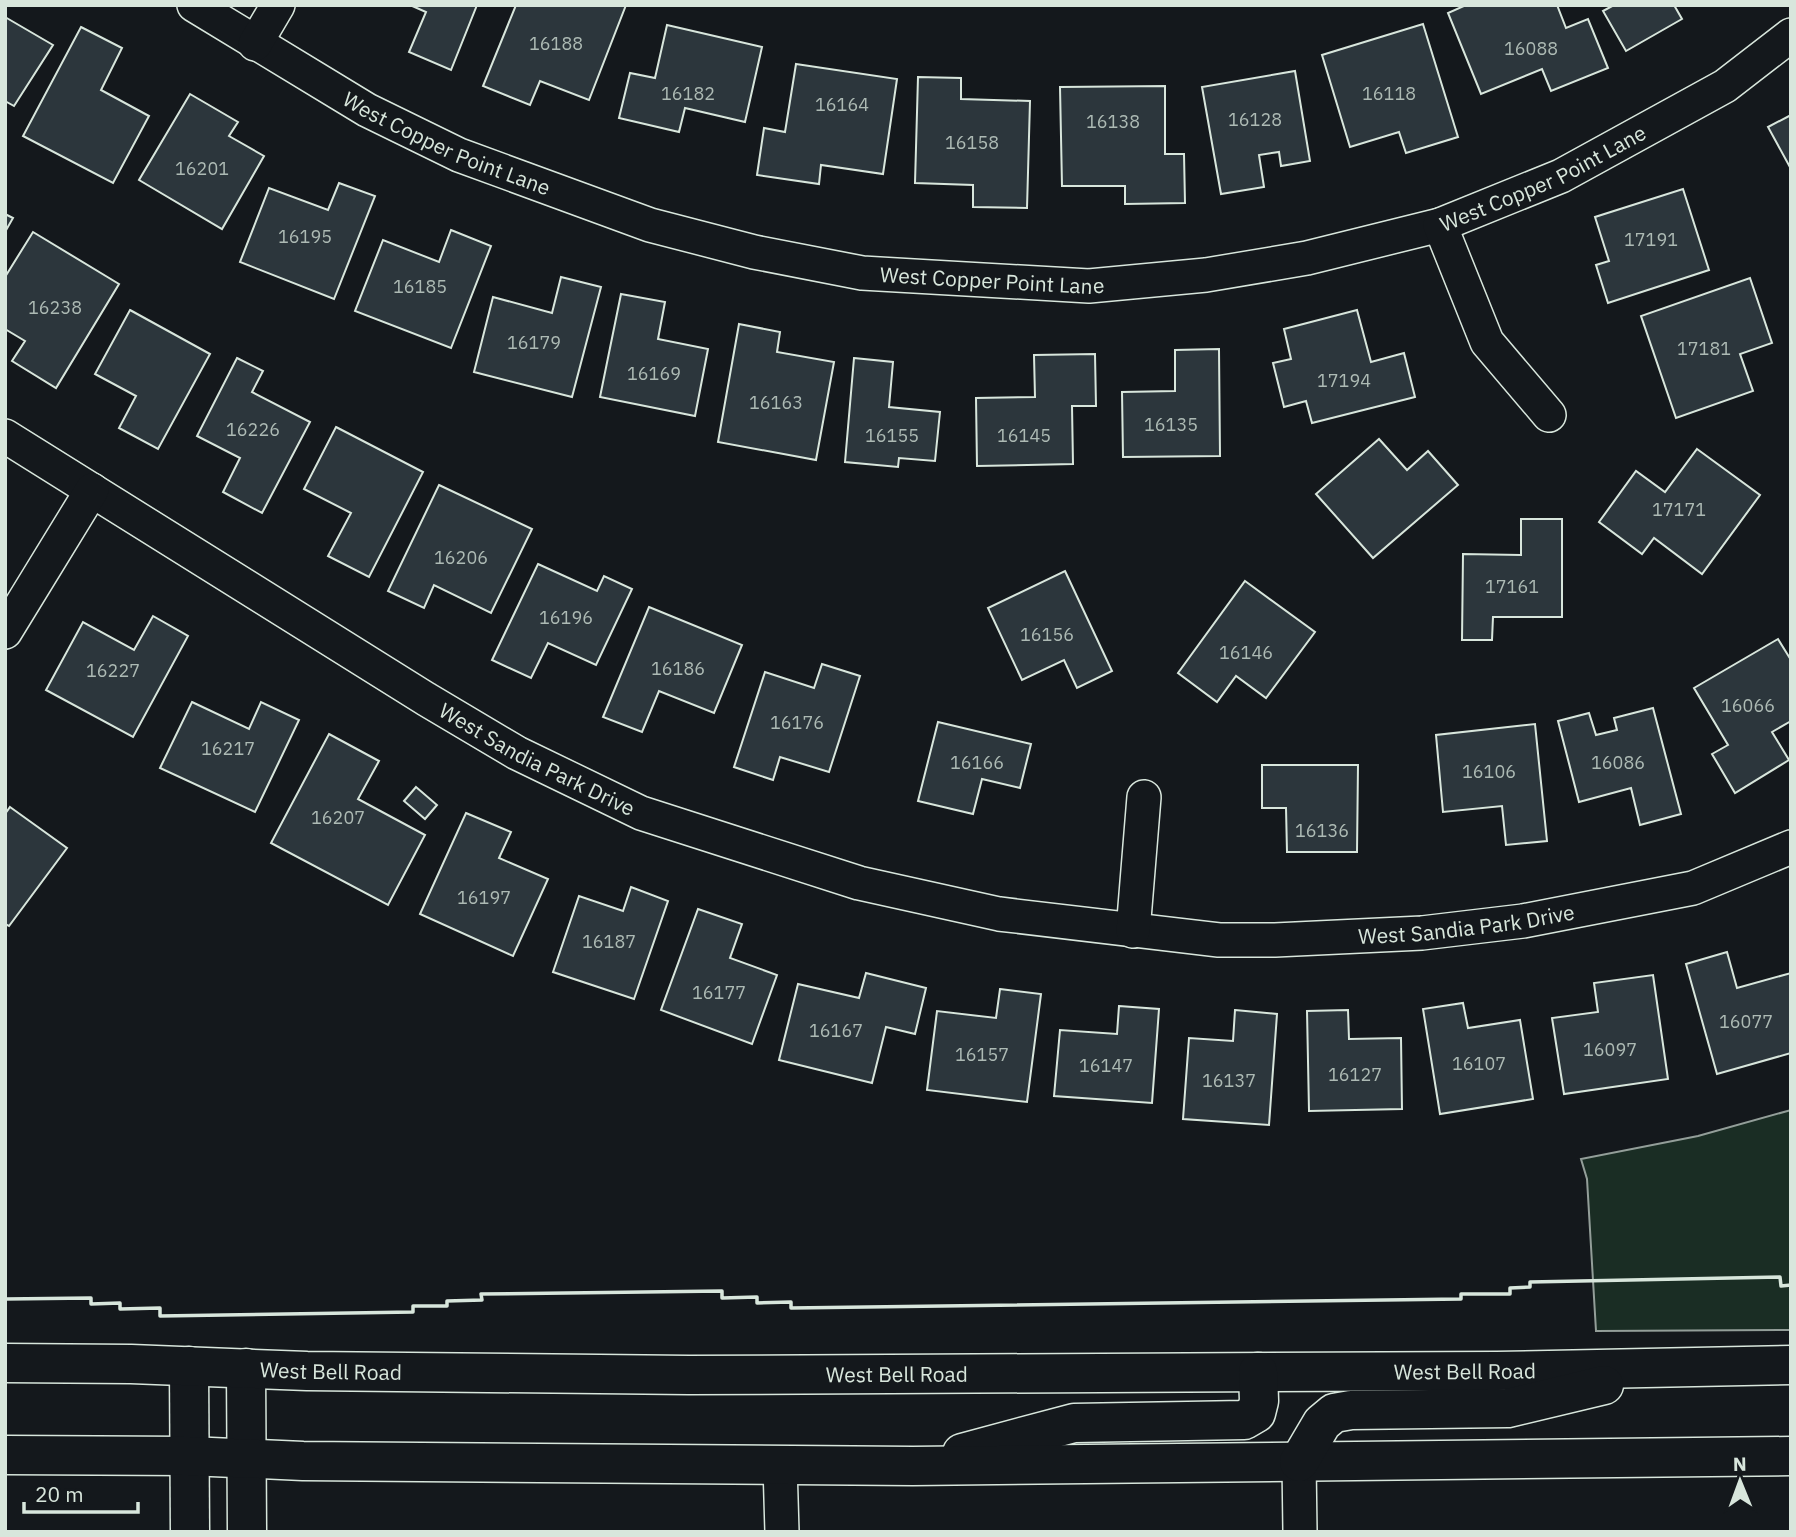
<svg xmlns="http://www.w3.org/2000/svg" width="1796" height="1537" font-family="'IBM Plex Sans',sans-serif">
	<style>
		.green { fill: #1a2d24; stroke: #939e99; stroke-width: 2 }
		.building { fill: #2c363c; stroke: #d8e6dc; stroke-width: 2 }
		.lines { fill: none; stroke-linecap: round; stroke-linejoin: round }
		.street-casing { stroke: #d8e6dc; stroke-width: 36 }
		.secondary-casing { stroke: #d8e6dc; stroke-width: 41 }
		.primary-casing { stroke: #d8e6dc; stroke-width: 41 }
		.street { stroke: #14181c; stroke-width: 33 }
		.secondary { stroke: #14181c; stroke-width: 38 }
		.primary { stroke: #14181c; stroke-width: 38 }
		.wall { stroke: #d8e6dc; stroke-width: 3.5 }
		.labels { text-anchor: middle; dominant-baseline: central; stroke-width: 5; stroke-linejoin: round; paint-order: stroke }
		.number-label { font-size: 18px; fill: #adbab4 }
		.street-label { font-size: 21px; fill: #d8e6dc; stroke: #14181c }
	</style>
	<rect width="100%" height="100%" fill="#14181c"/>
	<polygon class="green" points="1791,1110 1791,1330 1596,1331 1587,1179 1581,1159 1698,1136"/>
	<g class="building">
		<polygon points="410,5 477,5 451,70 409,52 426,12"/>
		<polygon points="516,5 626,5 589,100 540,81 530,105 483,86"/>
		<polygon points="1466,5 1557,5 1566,28 1588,19 1608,68 1551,91 1542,69 1481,94 1448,13"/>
		<polygon points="1614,5 1674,5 1682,19 1626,51 1603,11"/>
		<polygon points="5,17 53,45 14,106 5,101"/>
		<polygon points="1423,24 1458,137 1406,153 1399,132 1350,147 1322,55"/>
		<polygon points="667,25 762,47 745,122 685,108 679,132 619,118 630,73 655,78"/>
		<polygon points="81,27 122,48 101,90 149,116 113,183 23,136"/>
		<polygon points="796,64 897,79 883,174 821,165 819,184 757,175 764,128 785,132"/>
		<polygon points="1295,71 1310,161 1281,166 1279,152 1259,155 1264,187 1221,194 1202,87"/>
		<polygon points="918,77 961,78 961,99 1030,101 1027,208 973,207 973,185 915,183"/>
		<polygon points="1165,86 1165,154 1184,154 1185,203 1125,204 1125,186 1062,186 1060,87"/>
		<polygon points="190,94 238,122 229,136 264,156 222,229 139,180"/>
		<polygon points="1791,115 1791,169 1768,127"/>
		<polygon points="339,183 375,196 334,299 240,262 269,188 328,210"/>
		<polygon points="1683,189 1709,270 1608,303 1596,265 1609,261 1595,217"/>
		<polygon points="5,214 13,218 5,232"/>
		<polygon points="451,230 491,246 451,348 355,311 383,240 439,262"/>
		<polygon points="33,232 119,284 56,388 12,361 25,341 5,329 5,277"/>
		<polygon points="561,277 601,287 572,397 474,372 493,297 552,313"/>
		<polygon points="1750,278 1772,343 1740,354 1753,391 1676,418 1641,316"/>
		<polygon points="621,294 665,302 658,339 708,349 695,416 600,397"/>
		<polygon points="130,310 210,354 158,449 119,428 136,396 95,374"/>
		<polygon points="1357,310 1371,362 1404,353 1415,397 1312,423 1306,401 1284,407 1273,363 1291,359 1284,329"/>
		<polygon points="739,324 780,332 777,352 834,362 816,460 718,442"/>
		<polygon points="1219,349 1220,456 1123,457 1122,392 1175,391 1175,350"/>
		<polygon points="1095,354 1096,406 1072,406 1073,464 977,466 976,398 1035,397 1034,355"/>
		<polygon points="237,358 263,371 252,392 310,422 262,513 223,492 240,458 197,436"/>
		<polygon points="854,358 893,362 889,407 940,412 935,461 899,458 898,467 845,462"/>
		<polygon points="336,427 423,472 369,577 328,556 351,513 304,489"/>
		<polygon points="1379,439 1407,470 1428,451 1458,485 1373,558 1316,494"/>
		<polygon points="1697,449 1760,495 1702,574 1654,538 1642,554 1599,522 1636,471 1665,492"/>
		<polygon points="439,485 532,529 491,613 434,585 424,608 388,591"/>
		<polygon points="1521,519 1562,519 1562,617 1493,617 1492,640 1462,640 1463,554 1521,555"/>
		<polygon points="538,564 597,591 604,576 632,589 596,665 548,643 531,678 492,660"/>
		<polygon points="1065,571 1112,671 1077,688 1064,660 1022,680 988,608"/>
		<polygon points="1245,581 1315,632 1266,698 1236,676 1217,702 1178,673"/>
		<polygon points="649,607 742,645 714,713 659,691 642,732 603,717"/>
		<polygon points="153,616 188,636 133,737 46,690 83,622 134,650"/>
		<polygon points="1778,639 1791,660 1791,721 1772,732 1789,760 1735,793 1712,754 1728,745 1694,688"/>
		<polygon points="822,664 860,676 829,772 780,757 773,780 734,767 765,672 814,688"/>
		<polygon points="192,702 249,729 261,702 299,720 255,812 160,768"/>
		<polygon points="1653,708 1681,814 1640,825 1631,788 1579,802 1558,721 1589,713 1596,735 1617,730 1614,718"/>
		<polygon points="938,722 1031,744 1020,788 982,779 973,814 918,801"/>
		<polygon points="1535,724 1547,841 1506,845 1502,806 1443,812 1436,735"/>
		<polygon points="329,734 379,761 358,799 425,835 388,905 271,843"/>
		<polygon points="1262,765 1358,765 1357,852 1287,852 1286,808 1262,808"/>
		<polygon points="416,787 437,805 425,819 404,801"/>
		<polygon points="10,807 67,848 9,926 5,924 5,814"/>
		<polygon points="466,813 511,832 499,858 548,879 513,956 420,914"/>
		<polygon points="631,887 668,901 634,999 553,972 579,896 623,911"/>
		<polygon points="698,909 742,924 730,958 777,975 752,1044 661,1010"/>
		<polygon points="1727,952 1737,988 1791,973 1791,1053 1717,1074 1686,964"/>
		<polygon points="866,973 926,988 915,1034 886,1027 872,1083 779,1060 798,984 859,998"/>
		<polygon points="1653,975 1668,1079 1564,1094 1552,1018 1598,1012 1594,983"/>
		<polygon points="1000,989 1041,994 1027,1102 927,1090 937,1011 996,1018"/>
		<polygon points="1463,1003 1468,1028 1520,1020 1533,1099 1440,1114 1423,1009"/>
		<polygon points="1119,1006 1159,1009 1152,1103 1054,1096 1060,1030 1117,1034"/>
		<polygon points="1235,1010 1277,1014 1269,1125 1183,1119 1189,1038 1233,1041"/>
		<polygon points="1348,1010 1349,1039 1401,1038 1402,1109 1309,1111 1307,1011"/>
	</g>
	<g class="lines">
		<g class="street-casing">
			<g id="street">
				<path id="s1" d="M194,5L367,110L459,155L650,225L754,252L862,273L1089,286L1206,275L1307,258L1440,225L1561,176L1725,86L1791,35"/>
				<polyline points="255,44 278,5"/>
				<polyline points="1440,225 1487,342 1549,415"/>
				<path id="s2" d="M5,436L426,699L517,753L641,813L859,883L999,914L1219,940H1275L1422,933L1523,921L1693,888L1791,847"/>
				<polyline points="5,632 92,490"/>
				<polyline points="1133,931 1144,797"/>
				<polyline points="1299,1462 1300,1532"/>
				<polyline points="780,1465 782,1532"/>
			</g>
		</g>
		<g class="secondary-casing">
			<g id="secondary">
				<polyline points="189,1366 190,1532"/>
				<polyline points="246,1368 247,1532"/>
			</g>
		</g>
		<g class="primary-casing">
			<g id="primary">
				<path id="s3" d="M5,1363L131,1364L307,1371L689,1375L1497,1371L1791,1365"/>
				<polyline points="962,1453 1074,1423 1244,1420 1256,1413 1259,1401 1258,1372"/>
				<polyline points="5,1455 189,1456 303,1461 913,1466 1791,1456"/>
				<polyline points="1299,1462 1322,1423 1334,1413 1351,1410 1508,1408 1604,1385"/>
			</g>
		</g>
		<use href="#street" class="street"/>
		<use href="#secondary" class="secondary"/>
		<use href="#primary" class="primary"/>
		<polyline class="wall" points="5,1299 91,1298 91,1304 120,1303 120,1309 160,1308 160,1316 413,1312 413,1306 447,1306 447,1301 482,1300 481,1294 722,1291 722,1298 757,1297 757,1303 791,1302 791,1308 1461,1299 1461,1294 1510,1294 1510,1288 1530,1287 1530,1282 1780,1277 1781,1286 1791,1285"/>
	</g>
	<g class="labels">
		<g class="number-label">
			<text x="556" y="43">16188</text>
			<text x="1531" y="48">16088</text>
			<text x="688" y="93">16182</text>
			<text x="1389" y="93">16118</text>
			<text x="842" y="104">16164</text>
			<text x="1255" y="119">16128</text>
			<text x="1113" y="121">16138</text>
			<text x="972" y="142">16158</text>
			<text x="202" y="168">16201</text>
			<text x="305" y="236">16195</text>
			<text x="1651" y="239">17191</text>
			<text x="420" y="286">16185</text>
			<text x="55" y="307">16238</text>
			<text x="534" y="342">16179</text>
			<text x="1704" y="348">17181</text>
			<text x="654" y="373">16169</text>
			<text x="1344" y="380">17194</text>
			<text x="776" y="402">16163</text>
			<text x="1171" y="424">16135</text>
			<text x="253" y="429">16226</text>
			<text x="892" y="435">16155</text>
			<text x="1024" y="435">16145</text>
			<text x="1679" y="509">17171</text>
			<text x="461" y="557">16206</text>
			<text x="1512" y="586">17161</text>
			<text x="566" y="617">16196</text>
			<text x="1047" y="634">16156</text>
			<text x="1246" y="652">16146</text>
			<text x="678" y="668">16186</text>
			<text x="113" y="670">16227</text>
			<text x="1748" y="705">16066</text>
			<text x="797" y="722">16176</text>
			<text x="228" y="748">16217</text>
			<text x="977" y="762">16166</text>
			<text x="1618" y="762">16086</text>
			<text x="1489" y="771">16106</text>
			<text x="338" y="817">16207</text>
			<text x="1322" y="830">16136</text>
			<text x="484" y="897">16197</text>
			<text x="609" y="941">16187</text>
			<text x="719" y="992">16177</text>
			<text x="1746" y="1021">16077</text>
			<text x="836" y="1030">16167</text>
			<text x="1610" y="1049">16097</text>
			<text x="982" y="1054">16157</text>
			<text x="1479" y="1063">16107</text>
			<text x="1106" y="1065">16147</text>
			<text x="1355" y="1074">16127</text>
			<text x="1229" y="1080">16137</text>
		</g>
		<g class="street-label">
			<text stroke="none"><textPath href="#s1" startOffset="289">West Copper Point Lane</textPath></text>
			<text stroke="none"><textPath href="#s1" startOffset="1423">West Copper Point Lane</textPath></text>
			<text stroke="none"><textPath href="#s1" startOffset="856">West Copper Point Lane</textPath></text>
			<text stroke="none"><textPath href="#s2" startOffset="623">West Sandia Park Drive</textPath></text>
			<text stroke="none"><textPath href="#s2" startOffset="1582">West Sandia Park Drive</textPath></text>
			<text stroke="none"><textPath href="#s3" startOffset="326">West Bell Road</textPath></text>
			<text stroke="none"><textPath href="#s3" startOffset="1460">West Bell Road</textPath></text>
			<text stroke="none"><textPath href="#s3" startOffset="892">West Bell Road</textPath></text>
		</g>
	</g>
	<rect width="1796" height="1537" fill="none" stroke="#d8e6dc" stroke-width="14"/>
	<g transform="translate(1740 1481) rotate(359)" stroke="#14181c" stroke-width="5" paint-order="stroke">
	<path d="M0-5L12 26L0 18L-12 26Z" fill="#d8e6dc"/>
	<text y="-10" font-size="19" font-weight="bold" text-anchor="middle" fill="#d8e6dc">N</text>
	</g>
	<path d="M24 1502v10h114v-10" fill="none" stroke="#d8e6dc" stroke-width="3.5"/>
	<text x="35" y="1502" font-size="21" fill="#d8e6dc" stroke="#14181c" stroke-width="5" paint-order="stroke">20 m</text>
</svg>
